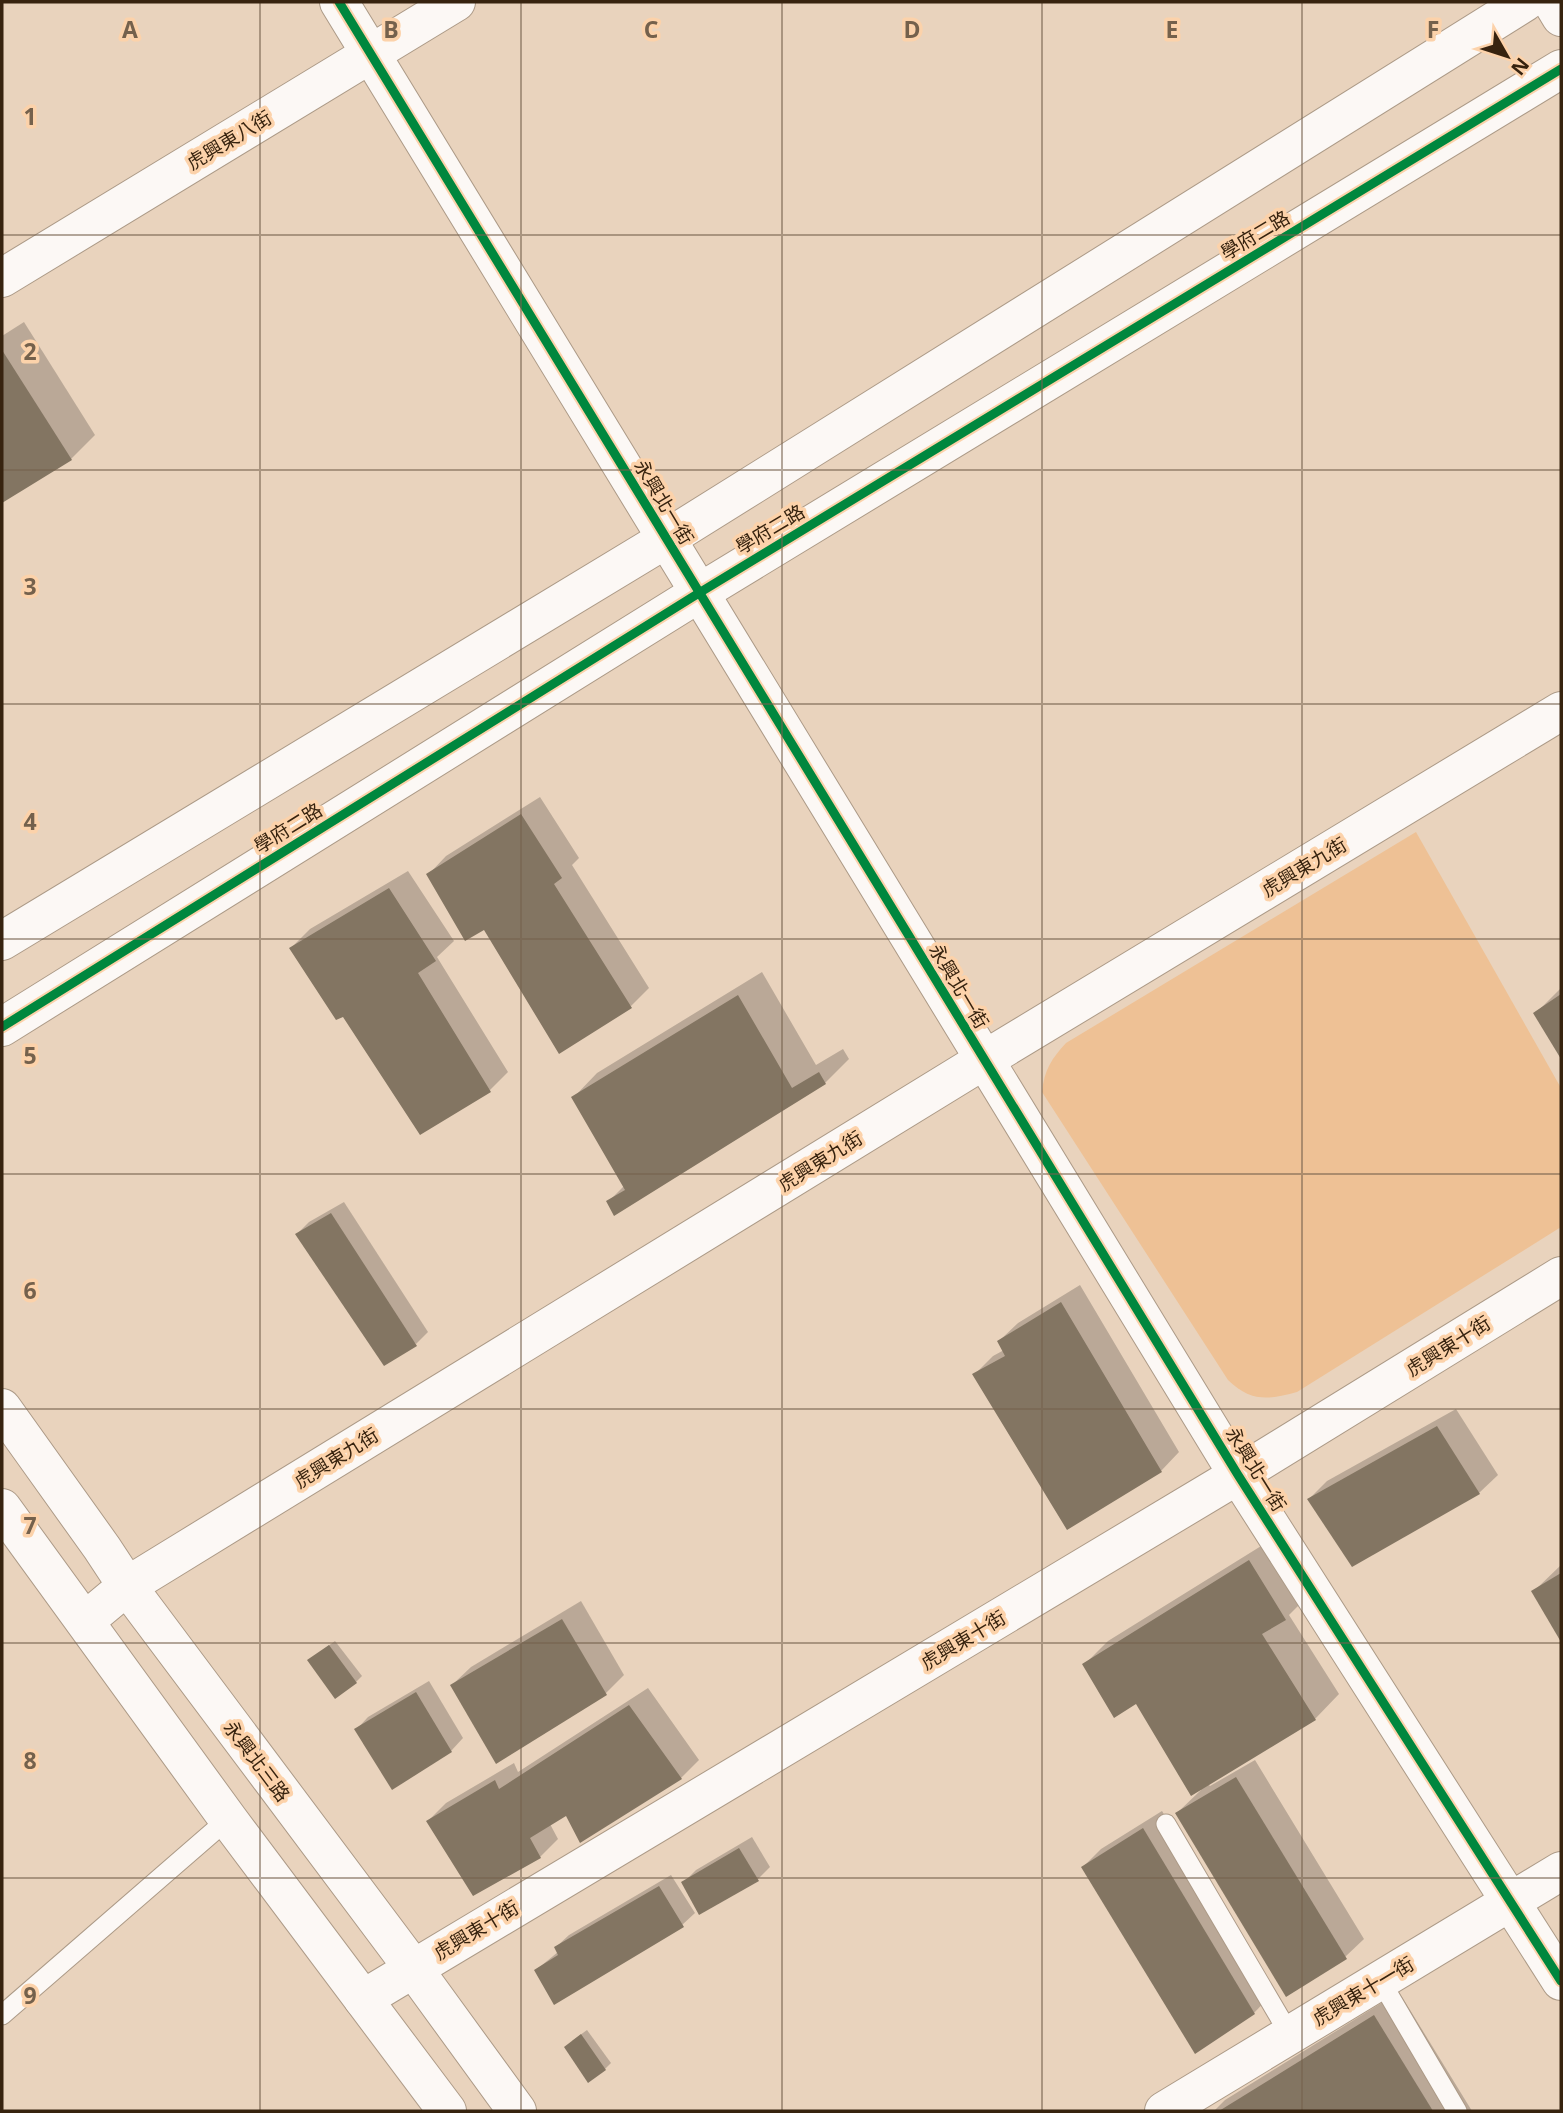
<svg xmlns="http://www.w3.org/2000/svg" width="1563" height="2113" font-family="'Open Sans','Noto Sans TC',sans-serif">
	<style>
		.green { fill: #eec195 }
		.shadow { fill: #0003 }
		.building { fill: #837562 }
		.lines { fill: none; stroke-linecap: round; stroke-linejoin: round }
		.lane-casing { stroke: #ac9a87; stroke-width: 21 }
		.street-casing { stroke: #ac9a87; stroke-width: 40 }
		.secondary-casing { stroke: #ac9a87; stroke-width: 40 }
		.lane { stroke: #fcf8f5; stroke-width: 19 }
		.street { stroke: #fcf8f5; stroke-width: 38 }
		.secondary { stroke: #fcf8f5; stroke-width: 38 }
		.cycleway-casing { stroke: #fcd2aa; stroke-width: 13 }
		.cycleway { stroke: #00873e; stroke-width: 9 }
		.grid { fill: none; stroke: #75614c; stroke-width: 2; stroke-opacity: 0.55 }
		.labels { text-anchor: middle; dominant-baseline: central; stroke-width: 7; stroke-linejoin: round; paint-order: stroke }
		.street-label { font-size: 19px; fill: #37230f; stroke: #fcd2aa }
		.grid-label { font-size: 23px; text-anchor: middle; font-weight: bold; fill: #75614c; stroke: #fcd2aa; stroke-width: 7; stroke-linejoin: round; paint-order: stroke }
	</style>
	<rect width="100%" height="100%" fill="#e9d3bd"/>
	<path class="green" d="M1416,832L1561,1088V1227L1297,1392C1268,1400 1251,1402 1228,1380L1042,1092C1044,1070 1052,1058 1066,1043Z"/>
	<g class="shadow">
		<polygon points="24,322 95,435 71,459 2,501 2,336"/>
		<polygon points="540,797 579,858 572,865 649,988 631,1006 485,927 428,875 446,856"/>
		<polygon points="408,871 454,941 437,957 508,1072 490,1090 343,1014 291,948 310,929"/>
		<polygon points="762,972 816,1065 843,1049 849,1059 825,1083 608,1202 624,1186 573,1098 597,1073"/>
		<polygon points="1561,988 1561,1056 1535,1014"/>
		<polygon points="344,1202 428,1332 416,1344 297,1234 309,1222"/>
		<polygon points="1080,1285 1179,1452 1161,1471 975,1374 993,1356 1004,1350 999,1341 1018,1323"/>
		<polygon points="1456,1409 1498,1475 1479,1493 1353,1565 1309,1499 1327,1481"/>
		<polygon points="1274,1538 1309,1595 1289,1615 1339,1694 1315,1719 1208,1784 1210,1786 1255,1760 1364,1939 1345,1957 1177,1813 1201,1790 1137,1701 1084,1665 1108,1641"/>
		<polygon points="1561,1565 1561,1638 1533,1592"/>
		<polygon points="581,1601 624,1675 606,1693 452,1685 471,1667"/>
		<polygon points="335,1641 362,1676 356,1682 309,1660"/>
		<polygon points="429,1681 463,1738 451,1751 356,1730 368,1717"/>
		<polygon points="648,1688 699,1760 681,1778 566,1814 550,1824 558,1839 540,1857 428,1821 446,1803 514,1763 518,1772"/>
		<polygon points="1162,1811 1272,1994 1254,2013 1083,1867 1101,1849"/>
		<polygon points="752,1837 770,1867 758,1879 683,1883 696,1870"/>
		<polygon points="671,1875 695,1913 682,1925 536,1970 558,1952 556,1947 569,1935"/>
		<polygon points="1399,1992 1472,2111 1214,2111 1225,2100"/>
		<polygon points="587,2030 611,2063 605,2069 572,2041"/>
	</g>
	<g class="building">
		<polygon points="2,350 72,460 2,503"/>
		<polygon points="521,814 562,878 554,884 632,1008 559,1054 484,930 465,941 426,874"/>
		<polygon points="389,888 436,961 418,973 491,1092 420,1135 343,1017 336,1020 289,948"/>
		<polygon points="1561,994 1561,1059 1533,1013"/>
		<polygon points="738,995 792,1088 819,1072 826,1084 614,1216 606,1201 625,1190 571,1097"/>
		<polygon points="331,1213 417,1346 384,1366 295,1234"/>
		<polygon points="1061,1302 1162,1472 1067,1530 972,1374 1005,1356 997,1341"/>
		<polygon points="1437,1426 1480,1494 1352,1567 1307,1499"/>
		<polygon points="1249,1560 1286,1620 1262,1634 1316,1720 1191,1796 1136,1704 1114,1718 1082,1664"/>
		<polygon points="1561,1573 1561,1642 1531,1591"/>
		<polygon points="562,1619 607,1695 496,1764 450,1685"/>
		<polygon points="329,1645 357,1683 335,1699 307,1660"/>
		<polygon points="416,1692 452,1752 392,1790 354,1729"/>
		<polygon points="629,1705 682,1779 580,1843 566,1816 530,1838 541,1858 473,1896 426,1821 495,1780 499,1789"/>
		<polygon points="1236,1777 1347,1959 1286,1997 1175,1813"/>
		<polygon points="1143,1828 1255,2014 1195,2054 1081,1867"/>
		<polygon points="739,1848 759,1881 699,1915 681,1882"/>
		<polygon points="659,1886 684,1927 554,2005 534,1970 558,1955 554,1947"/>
		<polygon points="1374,2015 1433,2111 1219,2111"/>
		<polygon points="581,2034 606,2070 588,2083 564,2047"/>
	</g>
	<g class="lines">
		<g class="lane-casing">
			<g id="lane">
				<polyline points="1166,1824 1290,2035"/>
				<polyline points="1380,1980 1457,2111"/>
				<polyline points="2,2015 228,1819"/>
			</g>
		</g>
		<g class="street-casing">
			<g id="street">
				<polyline points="339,2 1238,1475 1561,1981"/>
				<polyline points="1552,2 1561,17"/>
				<polyline points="2,278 456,2"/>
				<polyline points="85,1621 127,1586 171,1559 984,1060 1561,711"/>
				<polyline points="363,1999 1238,1475 1561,1276"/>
				<polyline points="1164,2111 1561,1871"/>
			</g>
		</g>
		<g class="secondary-casing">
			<g id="secondary">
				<polyline points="2,941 666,539 1525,2"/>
				<polyline points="2,1027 699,593 1561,69"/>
				<polyline points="2,1408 102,1548 127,1586 413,1968 517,2111"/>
				<polyline points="2,1508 228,1819 447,2111"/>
			</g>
		</g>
		<use href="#lane" class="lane"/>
		<use href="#street" class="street"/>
		<use href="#secondary" class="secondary"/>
		<g class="cycleway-casing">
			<g id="cycleway">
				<polyline points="339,2 1238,1475 1561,1981"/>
				<polyline points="2,1027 699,593 1561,69"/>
			</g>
		</g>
		<use href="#cycleway" class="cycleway"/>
	</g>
	<path class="grid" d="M260,2V2111M521,2V2111M782,2V2111M1042,2V2111M1302,2V2111M2,235H1561M2,470H1561M2,704H1561M2,939H1561M2,1174H1561M2,1409H1561M2,1643H1561M2,1878H1561"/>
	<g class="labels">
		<g class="street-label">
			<text transform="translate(229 140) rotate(-31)">虎興東八街</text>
			<text transform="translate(1255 235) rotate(-31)">學府二路</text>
			<text transform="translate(664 502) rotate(59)">永興北一街</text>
			<text transform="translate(770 529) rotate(-31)">學府二路</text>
			<text transform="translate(288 828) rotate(-32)">學府二路</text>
			<text transform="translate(1304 867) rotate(-31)">虎興東九街</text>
			<text transform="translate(959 986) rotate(59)">永興北一街</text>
			<text transform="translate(820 1161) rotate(-32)">虎興東九街</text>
			<text transform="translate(1448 1346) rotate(-32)">虎興東十街</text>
			<text transform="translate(336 1458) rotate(-32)">虎興東九街</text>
			<text transform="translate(1256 1469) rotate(58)">永興北一街</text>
			<text transform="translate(963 1640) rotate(-31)">虎興東十街</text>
			<text transform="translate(257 1761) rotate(53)">永興北三路</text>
			<text transform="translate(476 1930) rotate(-31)">虎興東十街</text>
			<text transform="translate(1363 1991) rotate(-31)">虎興東十一街</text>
		</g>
	</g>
	<g class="grid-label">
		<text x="130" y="38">A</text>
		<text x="391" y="38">B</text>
		<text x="651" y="38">C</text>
		<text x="912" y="38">D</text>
		<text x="1172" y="38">E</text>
		<text x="1433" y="38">F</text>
		<text x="30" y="125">1</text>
		<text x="30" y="360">2</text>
		<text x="30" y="595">3</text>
		<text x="30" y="830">4</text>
		<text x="30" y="1064">5</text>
		<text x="30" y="1299">6</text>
		<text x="30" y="1534">7</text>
		<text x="30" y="1769">8</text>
		<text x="30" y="2004">9</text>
	</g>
	<rect width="1563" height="2113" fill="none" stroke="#37230f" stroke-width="7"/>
	<g transform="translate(1507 56) rotate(129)" stroke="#fcd2aa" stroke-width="5" paint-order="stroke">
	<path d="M0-5L12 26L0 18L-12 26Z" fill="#37230f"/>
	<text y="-10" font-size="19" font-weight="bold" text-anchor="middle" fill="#37230f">N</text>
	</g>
</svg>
